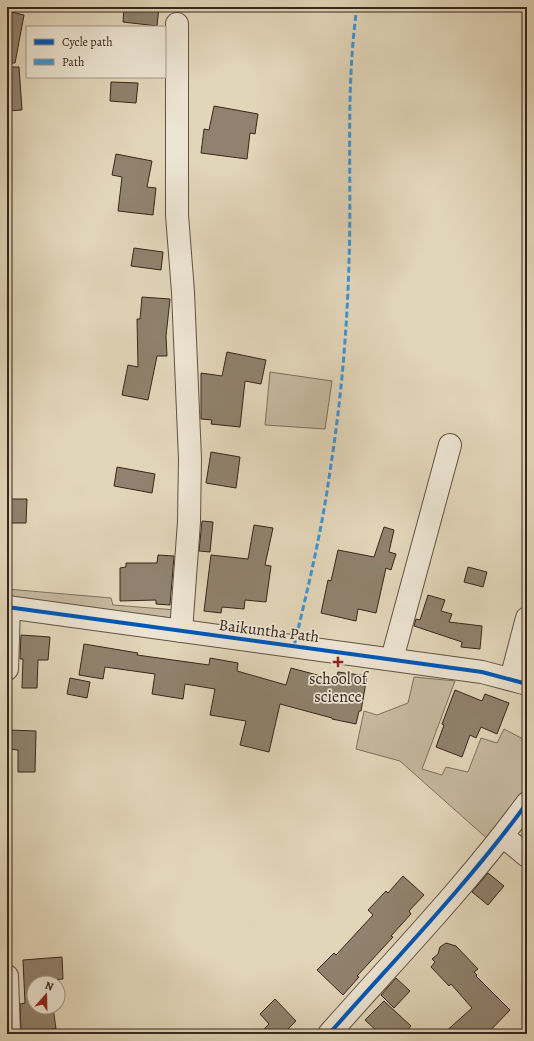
<svg xmlns="http://www.w3.org/2000/svg" width="534" height="1041" font-family="Alegreya,serif">
	<style>
		.green { fill: #c5b89e; stroke: #7e6f5e }
		.building { fill: #90826e; stroke: #37261d }
		.lines { fill: none; stroke-linecap: round; stroke-linejoin: round }
		.minor-casing { stroke: #625244; stroke-width: 24 }
		.minor { stroke: #ece4d2; stroke-width: 22 }
		.quiet { stroke: #3e95d5; stroke-width: 3; stroke-dasharray: 6 3; stroke-linecap: butt }
		.cycleway-casing { stroke: #ece4d2; stroke-width: 6 }
		.cycleway { stroke: #0057b8; stroke-width: 4 }
		.poi-dot { fill: #8f2418; stroke: #ece4d2; stroke-width: 1.5 }
		.labels { text-anchor: middle; dominant-baseline: central; stroke-width: 3.5; stroke-linejoin: round; paint-order: stroke }
		.street-label { font-size: 16px; fill: #37261d; stroke: #ece4d2 }
		.poi-label { font-size: 16px; fill: #37261d; stroke: #ece4d2 }
	</style>
	<rect width="100%" height="100%" fill="#e2d6b9"/>
	<filter id="stains"><feTurbulence type="fractalNoise" baseFrequency=".005" numOctaves="4"/><feColorMatrix values="0 0 0 0 .2 0 0 0 0 .09 0 0 0 0 .02 0 0 0 .5 -.17"/></filter>
	<radialGradient id="worn" r=".72"><stop offset=".6" stop-color="#630" stop-opacity="0"/><stop offset="1" stop-color="#630" stop-opacity=".3"/></radialGradient>
	<g class="green">
		<polygon points="270,372 332,381 325,429 265,425"/>
		<polygon points="7,589 111,598 113,605 176,610 170,621 7,598"/>
		<polygon points="414,677 455,681 422,769 442,775 446,767 468,772 481,738 497,743 504,729 527,741 527,788 491,842 400,761 356,749 364,711 377,715 408,703"/>
	</g>
	<g class="building">
		<polygon points="124,7 159,7 157,26 123,22"/>
		<polygon points="7,11 24,15 15,63 7,63"/>
		<polygon points="7,67 19,67 22,110 7,111"/>
		<polygon points="111,82 138,83 136,103 110,101"/>
		<polygon points="214,106 258,114 255,134 250,133 247,159 201,153 204,129 209,130"/>
		<polygon points="116,154 152,161 147,187 156,188 153,215 118,211 122,177 112,175"/>
		<polygon points="134,248 163,252 161,270 131,266"/>
		<polygon points="142,297 170,299 166,336 167,356 157,356 148,400 122,395 128,365 138,367 137,319 140,319"/>
		<polygon points="227,352 266,360 261,384 245,381 240,427 211,424 212,420 201,419 201,373 222,376"/>
		<polygon points="211,452 240,457 236,488 206,483"/>
		<polygon points="117,467 155,474 152,493 114,486"/>
		<polygon points="9,499 27,499 26,523 8,523"/>
		<polygon points="202,521 213,522 210,552 199,551"/>
		<polygon points="254,525 273,528 265,565 271,566 266,602 245,600 244,609 222,607 221,613 204,611 211,555 248,559"/>
		<polygon points="384,527 394,530 389,552 396,554 391,570 386,568 376,613 358,609 356,621 321,613 328,580 331,581 338,550 374,557"/>
		<polygon points="158,555 174,556 170,605 156,604 156,600 120,601 120,568 126,567 126,563 157,563"/>
		<polygon points="468,567 487,572 483,587 464,582"/>
		<polygon points="428,595 445,600 441,611 452,614 449,622 482,626 480,649 461,647 462,642 414,626 416,619 420,620"/>
		<polygon points="21,635 50,637 48,660 38,660 37,688 22,688 23,659 20,659"/>
		<polygon points="84,644 138,653 137,655 209,665 210,658 238,663 237,671 286,685 291,668 336,680 338,672 367,676 361,711 359,711 356,724 332,719 332,718 280,704 269,752 240,745 246,721 210,715 215,689 185,684 183,699 152,694 155,674 105,667 103,679 79,675"/>
		<polygon points="70,678 90,682 87,698 67,694"/>
		<polygon points="455,690 482,701 485,694 509,703 497,734 481,727 476,738 470,735 462,757 436,747 444,725 442,724"/>
		<polygon points="9,730 36,731 35,772 18,772 18,750 8,749"/>
		<polygon points="488,873 504,886 488,905 472,892"/>
		<polygon points="403,876 424,895 409,911 411,914 391,936 393,937 357,976 359,977 343,995 317,970 334,953 336,955 373,915 368,910 386,891 388,893"/>
		<polygon points="446,943 456,946 478,969 474,972 477,975 476,976 510,1010 487,1034 443,1034 472,1008 451,984 449,986 431,967 435,962 432,959 438,954 440,947"/>
		<polygon points="62,957 63,979 50,980 51,983 34,983 34,1007 53,1007 56,1029 21,1033 20,1004 25,1003 23,960"/>
		<polygon points="396,978 410,991 394,1008 381,995"/>
		<polygon points="275,999 296,1021 283,1034 259,1034 269,1024 260,1014"/>
		<polygon points="384,1001 411,1026 404,1034 380,1034 365,1020"/>
	</g>
	<g class="lines">
		<g class="minor-casing">
			<g id="minor">
				<polyline points="177,24 177,215 183,292 190,459 189,522 181,631"/>
				<polyline points="7,607 482,672 527,684"/>
				<polyline points="392,659 450,445"/>
				<polyline points="7,669 9,607"/>
				<polyline points="511,679 527,618"/>
				<polyline points="503,836 527,856"/>
				<polyline points="7,976 9,1034"/>
				<path d="M329,1034C396,958 467,885 527,803"/>
			</g>
		</g>
		<use href="#minor" class="minor"/>
		<path class="quiet" d="M294,646C308,588 322,530 330,471C341,402 347,332 349,262C352,177 345,91 357,7"/>
		<g class="cycleway-casing">
			<g id="cycleway">
				<polyline points="7,607 482,672 527,684"/>
				<path d="M329,1034C396,958 467,885 527,803"/>
			</g>
		</g>
		<use href="#cycleway" class="cycleway"/>
	</g>
	<path class="poi-dot" d="M336 656h4v4h4v4h-4v4h-4v-4h-4v-4h4z"/>
	<g class="labels">
		<g class="street-label">
			<text transform="translate(269 631) rotate(7)">Baikuntha Path</text>
		</g>
		<g class="poi-label">
			<text x="338" y="679">school of<tspan x="338" dy="18">science</tspan></text>
		</g>
	</g>
	<rect width="534" height="1041" fill="none" stroke="#e2d6b9" stroke-width="24"/>
	<rect x="8" y="8" width="518" height="1025" fill="none" stroke="#37261d" stroke-width="2"/>
	<rect x="12" y="12" width="510" height="1017" fill="none" stroke="#37261d"/>
	<rect x="26" y="26" width="140" height="52" fill="#ece4d2" stroke="#a4988a"/>
	<rect x="34" y="39" width="20" height="6" fill="#0057b8" stroke="#a4988a"/>
	<text x="62" y="46" font-size="12" fill="#37261d">Cycle path</text>
	<rect x="34" y="59" width="20" height="6" fill="#3e95d5" stroke="#a4988a"/>
	<text x="62" y="66" font-size="12" fill="#37261d">Path</text>
	<g transform="translate(46 995) rotate(20)"><circle r="19" fill="#ece4d2" stroke="#a4988a"/>
	<path d="M0-3L7 15L0 10L-7 15Z" fill="#8f2418"/>
	<text y="-6" font-size="11" font-weight="bold" text-anchor="middle" fill="#37261d">N</text>
	</g>
	<rect width="100%" height="100%" filter="url(#stains)"/>
	<rect width="100%" height="100%" fill="url(#worn)"/>
</svg>
